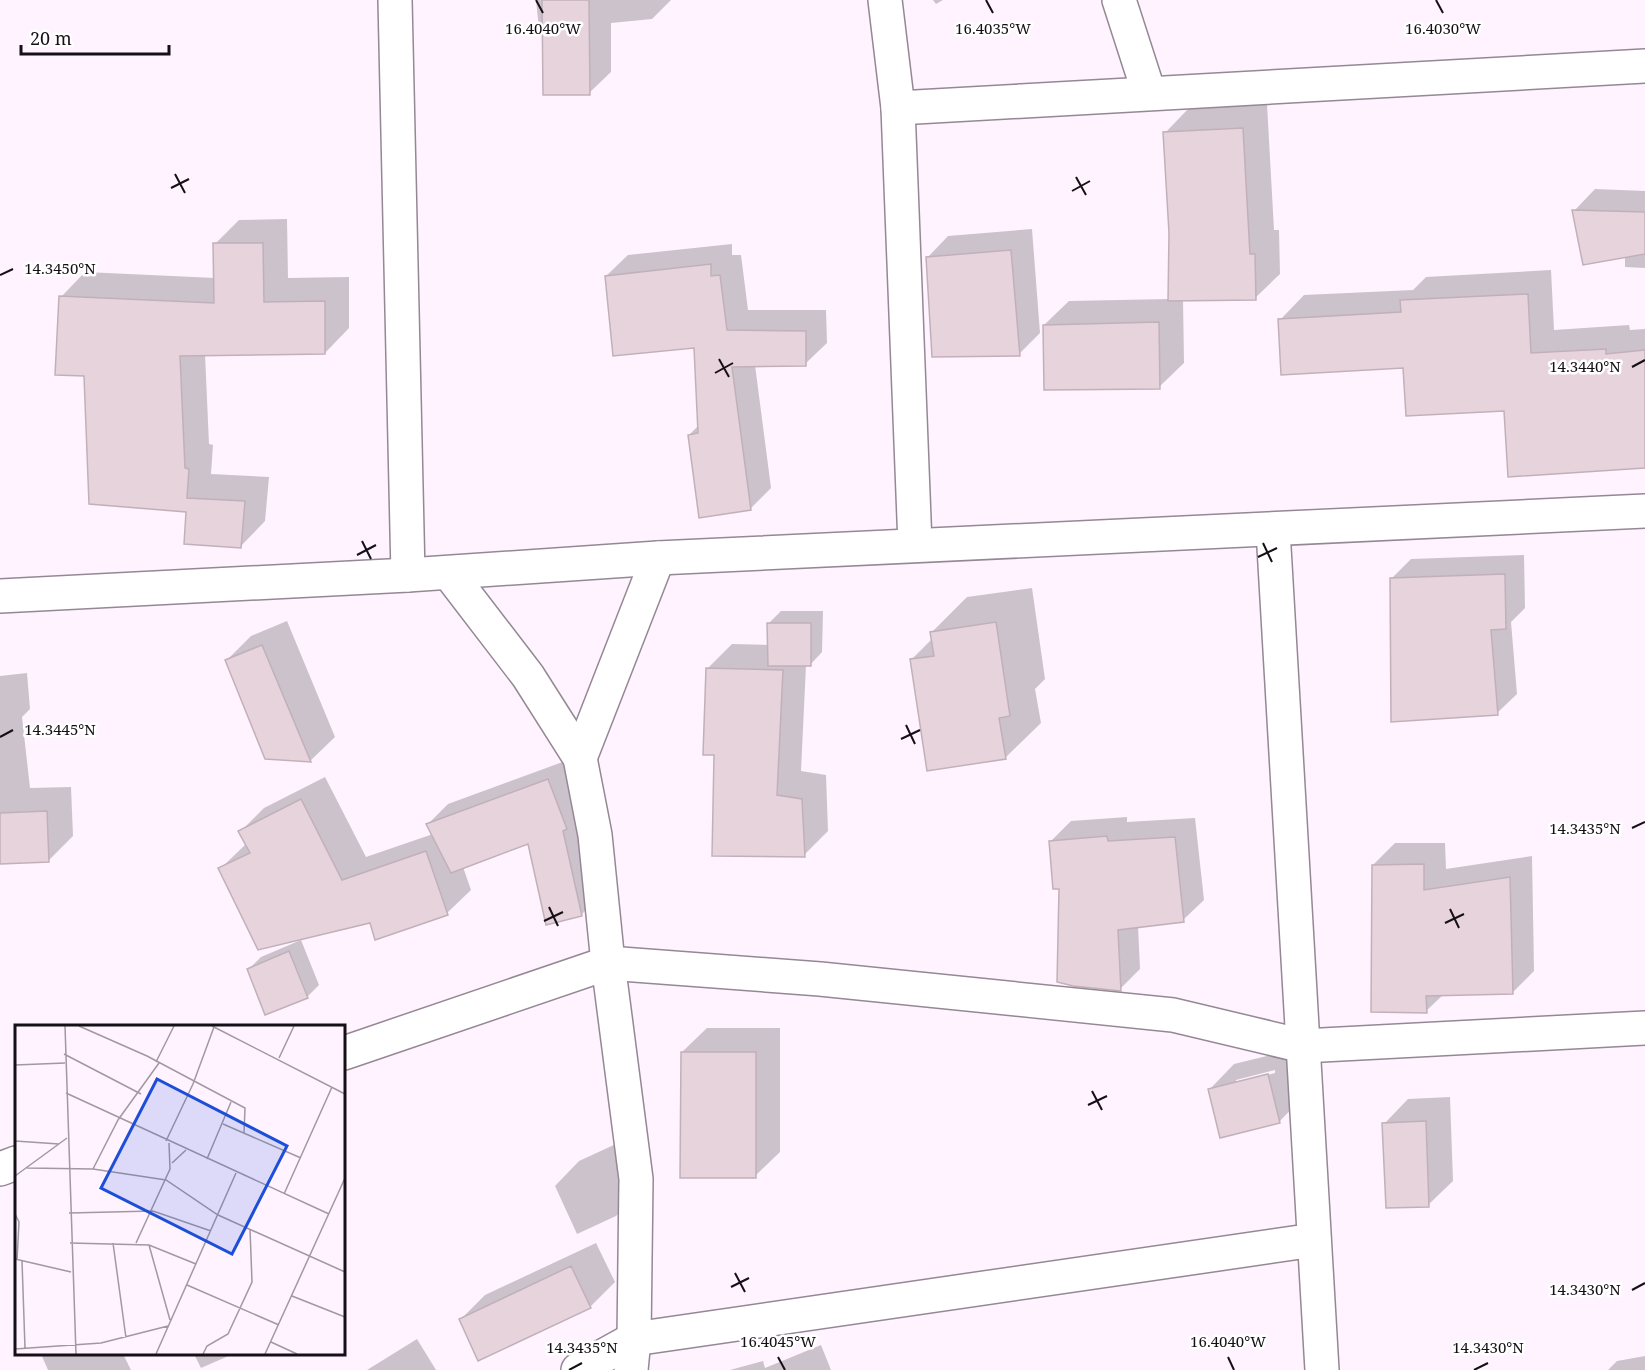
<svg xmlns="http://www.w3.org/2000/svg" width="1645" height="1370" font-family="'Noto Serif',serif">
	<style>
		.shadow { fill: #0003; fill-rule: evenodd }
		.building { fill: #e6d3dc; stroke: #c2b0b9; stroke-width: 1.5 }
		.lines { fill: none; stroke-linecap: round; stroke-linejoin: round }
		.minor-casing { stroke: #948894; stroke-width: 36 }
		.minor { stroke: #fff; stroke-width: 33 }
		.ticks { fill: none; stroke: #151015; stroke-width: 2 }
		.inset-road { fill: none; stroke: #a198a1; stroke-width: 1.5 }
		.view { fill: #1d4ed8; fill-opacity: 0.15; stroke: #1d4ed8; stroke-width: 3 }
		.inset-edge { fill: none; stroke: #151015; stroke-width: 3 }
		.ticks-label { font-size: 15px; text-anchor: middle; fill: #151015; stroke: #fff; stroke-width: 5; stroke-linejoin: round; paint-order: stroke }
	</style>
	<rect width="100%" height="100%" fill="#fef3fe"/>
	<g class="shadow">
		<polygon points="536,0 671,0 652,19 611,23 611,72 589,93 544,29 539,29"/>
		<polygon points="933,0 943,0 936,4"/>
		<polygon points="1267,104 1274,230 1279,230 1280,274 1255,298 1183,299 1184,363 1159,387 1044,325 1069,301 1170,299 1170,233 1165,133 1189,108"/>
		<polygon points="1595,189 1645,191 1645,268 1625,267 1625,256 1574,211"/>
		<polygon points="287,219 288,278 349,277 349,328 325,353 205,354 209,444 213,445 211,474 269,477 265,521 241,546 187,511 85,375 61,297 85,272 215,278 215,244 239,220"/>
		<polygon points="1032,229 1040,333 1019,354 927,258 948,236"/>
		<polygon points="732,244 732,255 741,255 748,310 826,310 827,343 805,364 755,365 771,488 750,509 689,435 699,425 695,346 606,276 628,255"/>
		<polygon points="1551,270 1554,330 1629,325 1630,330 1645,329 1645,466 1405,367 1280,320 1304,295 1413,290 1426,277"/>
		<polygon points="1524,555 1525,608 1511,622 1517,694 1497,713 1392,578 1411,559"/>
		<polygon points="1032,588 1045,679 1035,689 1041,723 1005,758 911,660 933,638 932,632 967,597"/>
		<polygon points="781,611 823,611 822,652 810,665 806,665 801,771 826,775 828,831 804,855 716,754 707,669 732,644 769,645 769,623"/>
		<polygon points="287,621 335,737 310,761 227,660 251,636"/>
		<polygon points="27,673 30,709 22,717 30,788 71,787 73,836 48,861 0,863 0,676"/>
		<polygon points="568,760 601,895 581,915 529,842 463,867 471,890 447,913 371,921 220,869 246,844 240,832 264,808 325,777 366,857 433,834 428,824 448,804"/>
		<polygon points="1127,817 1127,822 1195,818 1204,900 1183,920 1138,926 1140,969 1120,989 1060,887 1051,841 1071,821"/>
		<polygon points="1395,843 1445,843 1446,869 1532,856 1534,971 1512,993 1444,994 1426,1011 1373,865"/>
		<polygon points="301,940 319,985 307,997 249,969 261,957"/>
		<polygon points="707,1028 780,1028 780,1152 755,1176 682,1052"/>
		<path d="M1292,1050L1303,1097L1279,1122L1210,1089L1234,1064ZM1275,1070V1073L1236,1083V1080Z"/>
		<polygon points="1450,1097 1453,1181 1428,1205 1384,1124 1408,1099"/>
		<polygon points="629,1138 641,1191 616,1216 577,1234 555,1186 579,1161"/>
		<polygon points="596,1243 615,1282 590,1307 461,1319 485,1295"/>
		<polygon points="417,1339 436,1370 367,1370"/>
		<polygon points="821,1345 831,1370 730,1370 763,1361 765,1368"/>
		<polygon points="41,1354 123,1354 131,1370 48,1370"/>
		<polygon points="194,1354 233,1354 201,1368"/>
		<polygon points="1645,1356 1645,1370 1608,1370 1617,1361"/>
	</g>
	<g class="building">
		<polygon points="542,0 589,0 590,95 543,95"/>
		<polygon points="1243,128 1250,254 1255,254 1256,300 1168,301 1169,233 1163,132"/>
		<polygon points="1572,210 1645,212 1645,254 1583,265"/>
		<polygon points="213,243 263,243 264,302 325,301 325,354 180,356 185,468 189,469 187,498 245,501 241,548 184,544 186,512 89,504 84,376 55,375 59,296 214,303"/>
		<polygon points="1011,250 1020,356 932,357 926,257"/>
		<polygon points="711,264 711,276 720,275 727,330 806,331 806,366 732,367 751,510 699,518 688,435 698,433 694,348 613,356 605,276"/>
		<polygon points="1528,294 1531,353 1606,349 1606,354 1645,350 1645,468 1508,477 1504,411 1406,416 1403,368 1281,375 1278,319 1401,312 1400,300"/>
		<polygon points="1159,322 1160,389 1044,390 1043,325"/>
		<polygon points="1505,574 1506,629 1491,630 1498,715 1391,722 1390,578"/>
		<polygon points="996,622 1010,716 999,718 1006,759 927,771 910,659 934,656 930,632"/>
		<polygon points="767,623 811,623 811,666 768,666"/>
		<polygon points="262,645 311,762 265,759 225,660"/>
		<polygon points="706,668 783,670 777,795 802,799 805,857 712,856 714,755 703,755"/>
		<polygon points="548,779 567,829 563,831 582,916 546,925 528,844 451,873 426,824"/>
		<polygon points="301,799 342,880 426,851 448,915 375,940 370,923 258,950 218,868 250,853 238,831"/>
		<polygon points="47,811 49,862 0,864 0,813"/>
		<polygon points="1107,836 1108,841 1175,837 1184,922 1118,930 1121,991 1073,986 1057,982 1059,889 1053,889 1049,841"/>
		<polygon points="1424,864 1424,890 1510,877 1513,994 1426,996 1427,1013 1371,1012 1372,865"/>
		<polygon points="289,951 308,998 265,1015 247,969"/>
		<polygon points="681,1052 756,1052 756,1178 680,1178"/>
		<polygon points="1268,1074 1280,1123 1220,1138 1208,1089"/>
		<polygon points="1426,1121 1429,1207 1386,1208 1382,1123"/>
		<polygon points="571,1266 591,1308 478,1361 459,1319"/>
	</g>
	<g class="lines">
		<g class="minor-casing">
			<g id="minor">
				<polyline points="395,0 408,575"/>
				<polyline points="885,0 898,108 915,545"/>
				<polyline points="1119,0 1149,93"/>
				<polyline points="898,108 1645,66"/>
				<polyline points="1273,530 1322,1370"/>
				<polyline points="449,573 528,676 580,758 595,835 608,963 636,1179 634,1339 631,1370"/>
				<polyline points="0,596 408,575 658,558 1645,511"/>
				<polyline points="580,758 658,558"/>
				<polyline points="344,1053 608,963 820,979 1173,1015 1303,1046 1645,1028"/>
				<polyline points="0,1169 16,1163"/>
				<polyline points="578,1370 634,1339 1314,1240"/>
			</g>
		</g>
		<use href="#minor" class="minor"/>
	</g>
	<path class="ticks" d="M536,0L543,13M986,0L993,13M1436,0L1443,13M175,174L185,193M1076,177L1086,195M171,188L189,179M1072,191L1090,181M0,275L13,269M719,359L729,377M1632,367L1645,360M715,373L733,363M362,541L371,559M1263,543L1272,562M357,555L376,545M1258,557L1277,548M906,725L915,744M0,737L13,730M901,739L920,730M1632,828L1645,822M549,907L558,926M1450,909L1459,928M544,921L563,912M1445,923L1464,914M1092,1091L1102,1110M1088,1105L1107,1096M735,1273L745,1292M731,1287L749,1278M1632,1290L1645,1283M778,1357L785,1370M1228,1357L1234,1370M569,1370L582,1363M1474,1370L1488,1363"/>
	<g transform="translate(15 1025)">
		<rect width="330" height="330" fill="#fef3fe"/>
		<path class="inset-road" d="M50,1L61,329M64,1L132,31L230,83L229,108M197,1L330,69M49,29L126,69M264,33L279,1M141,37L159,1M0,40L50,38M51,68L314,189M208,99L286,133M0,116L44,119M151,116L178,59L199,2M192,134L216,77M157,138L171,125M12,143L78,144L151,155L203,190L330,247M78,144L103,95L144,38M0,151L52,113M269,169L317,62M54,188L138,186L196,206M0,189L4,197L2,235M55,218L134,220L181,239M98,218L111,313M121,218L155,144L154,118M134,220L155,295M0,234L56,247M7,236L10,323M172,260L264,300M277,271L330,292M256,317L282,329M0,324L86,318L153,301M141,329L221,148M188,329L192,321L213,309L237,257L235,204M250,329L330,153"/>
		<path class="view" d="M142,54L272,121L217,229L86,163Z"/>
		<rect width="330" height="330" class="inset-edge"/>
	</g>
	<g class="ticks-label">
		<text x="543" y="34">16.4040°W</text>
		<text x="993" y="34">16.4035°W</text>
		<text x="1443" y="34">16.4030°W</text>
		<text x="60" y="274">14.3450°N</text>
		<text x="1585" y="372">14.3440°N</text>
		<text x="60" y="735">14.3445°N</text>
		<text x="1585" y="834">14.3435°N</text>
		<text x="1585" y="1295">14.3430°N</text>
		<text x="778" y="1347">16.4045°W</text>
		<text x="1228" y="1347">16.4040°W</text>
		<text x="582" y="1353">14.3435°N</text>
		<text x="1488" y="1353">14.3430°N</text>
	</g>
	<path d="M21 45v9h148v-9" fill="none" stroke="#151015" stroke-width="3"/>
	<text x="30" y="45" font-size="18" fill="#151015" stroke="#ffffff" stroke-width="4.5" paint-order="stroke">20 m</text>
</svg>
